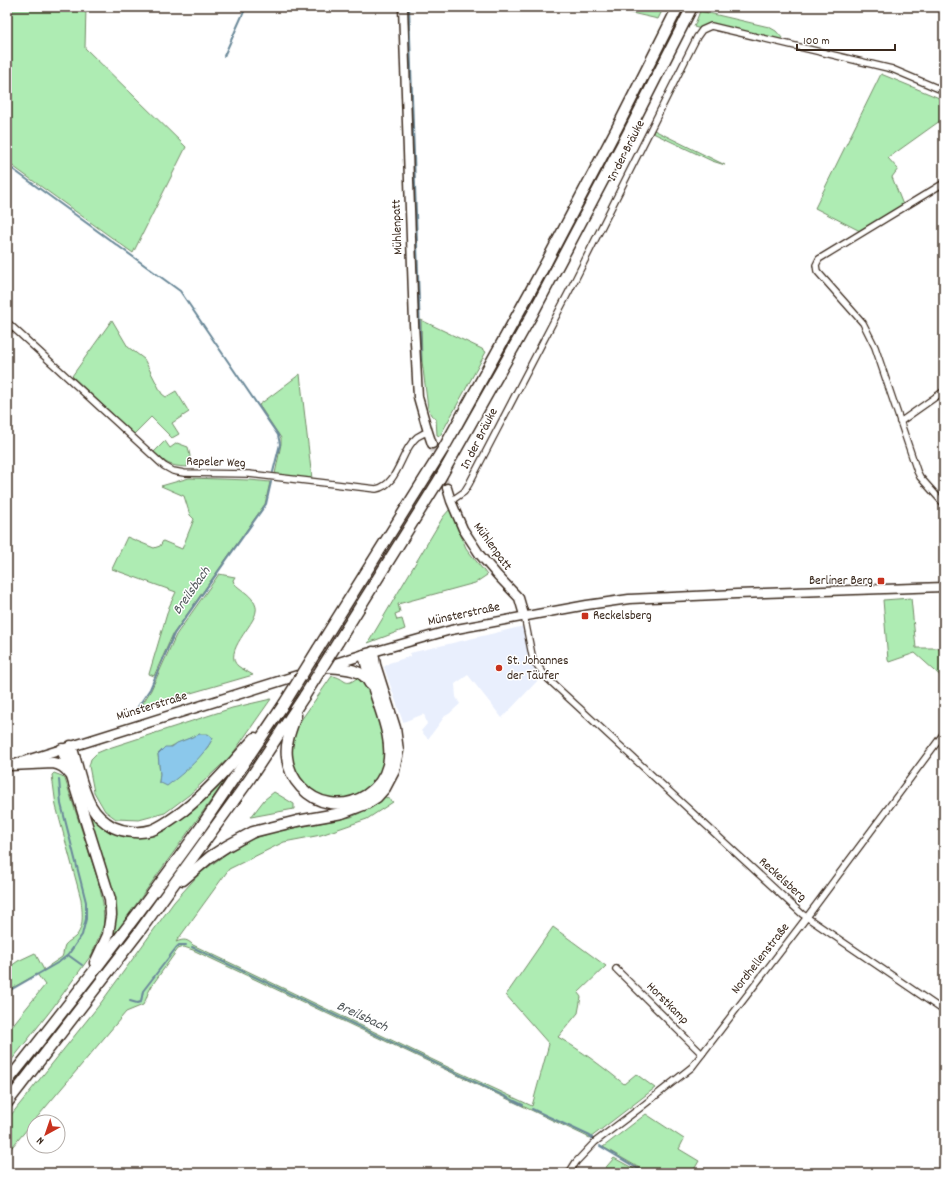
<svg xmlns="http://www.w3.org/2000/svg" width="951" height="1180" font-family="Dekko,sans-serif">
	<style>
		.built { fill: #e9effd }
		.green { fill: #aeecb3; stroke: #748b68; fill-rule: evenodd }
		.water { fill: #8bc8eb; stroke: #6b8999 }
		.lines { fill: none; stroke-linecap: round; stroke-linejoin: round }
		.stream { stroke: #6b8999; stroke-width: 2 }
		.secondary-tunnel { stroke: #d8d4d2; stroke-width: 8; stroke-dasharray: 8 4; stroke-linecap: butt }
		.street-casing { stroke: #3b2a1e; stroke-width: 8 }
		.secondary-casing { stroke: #3b2a1e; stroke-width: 11 }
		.primary-casing { stroke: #3b2a1e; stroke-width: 12 }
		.highway-casing { stroke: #3b2a1e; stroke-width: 13 }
		.street { stroke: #fff; stroke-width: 5.5 }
		.secondary { stroke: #fff; stroke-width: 8 }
		.primary { stroke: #fff; stroke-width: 9 }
		.highway { stroke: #fff; stroke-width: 10 }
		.highway-bridge-casing { stroke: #3b2a1e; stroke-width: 13; stroke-linecap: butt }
		.highway-bridge { stroke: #fff; stroke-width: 10 }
		.poi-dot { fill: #c8321e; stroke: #fff; stroke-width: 1.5 }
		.labels { text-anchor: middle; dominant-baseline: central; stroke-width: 3; stroke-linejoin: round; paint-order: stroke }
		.street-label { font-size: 13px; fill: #3b2a1e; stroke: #fff }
		.poi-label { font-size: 13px; fill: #3b2a1e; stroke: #fff; text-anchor: start }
		.water-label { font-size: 14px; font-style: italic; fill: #53595c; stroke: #fff }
	</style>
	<rect width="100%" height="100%" fill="#fff"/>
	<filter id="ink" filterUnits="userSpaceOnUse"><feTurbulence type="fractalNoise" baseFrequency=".025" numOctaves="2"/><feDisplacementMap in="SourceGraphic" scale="8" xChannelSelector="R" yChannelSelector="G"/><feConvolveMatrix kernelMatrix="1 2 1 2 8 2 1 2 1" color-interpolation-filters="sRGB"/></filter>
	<g filter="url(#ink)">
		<polygon class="built" points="524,626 530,661 542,676 502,718 468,675 455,684 456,697 460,704 449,714 445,716 428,739 421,731 427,724 424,714 403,722 384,667 389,663 411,656 410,653"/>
		<g class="green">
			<polygon points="7,7 86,7 85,48 186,147 133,253 7,162"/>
			<polygon points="605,7 664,7 658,19"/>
			<polygon points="700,11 769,27 776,31 783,39 781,40 716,26 701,29 694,27"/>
			<polygon points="881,74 944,100 944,118 888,158 898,169 892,177 903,205 860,231 815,208"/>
			<polygon points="654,130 725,165 712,161 653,133"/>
			<polygon points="112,320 128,347 144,359 162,394 166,397 176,391 189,412 172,423 179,434 172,438 151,417 134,434 72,376"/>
			<polygon points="421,320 482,349 486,352 440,436 437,435 436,419 431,415 428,408 422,361"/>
			<polygon points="300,374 312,479 275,474 281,444 281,438 259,405"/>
			<path d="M165,441L170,448L177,443L188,447L190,456L187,467C169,466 167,464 154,452Z"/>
			<polygon points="189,478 250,480 270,482 265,504 173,634 154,676 149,674 169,607 176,592 112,569 127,537 154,548 160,546 163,541 182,549 194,519 190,515 184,496 161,486"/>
			<polygon points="450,509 466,548 487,575 475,583 398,604 400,612 395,614 397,620 402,619 405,629 368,643 443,517"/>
			<path d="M219,574L235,577L233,580L234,583C240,590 249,593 254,602C255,604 257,608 256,611C255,625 222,652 238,666C242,669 248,672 253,675L146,706L143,703L151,690L176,635Z"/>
			<polygon points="911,598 916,648 944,648 944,679 915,653 889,662 888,660 883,600"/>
			<path d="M332,676C346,677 344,690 359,676L364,680L371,693L385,738V764L375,784L349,800L324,799L308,789L296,774L291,754L294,735L299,723Z"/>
			<path d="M271,699L231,756L189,795L165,813L139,820L116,819L105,811L94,792L89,766L91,759L97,753L109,748L232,708ZM200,734L213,738L207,748L183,773L159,782L160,774L158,754C163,748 166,750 172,746C181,741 191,738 200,734Z"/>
			<path d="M54,773L62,776L65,779L98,880L103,903L104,924L92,954L51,1010L7,1066V1032L45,985L37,974L7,991V969L18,961L35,953L44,970L50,966V965L62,957C64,953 63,949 65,945C68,941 72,940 75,937C85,928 82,911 81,899L56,806L52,775Z"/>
			<polygon points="224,780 225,781 111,939 113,927 84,805 114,831 169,827 190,812 212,792"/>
			<polygon points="274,792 294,804 294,809 251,817 264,800"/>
			<path d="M384,796L393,802L367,819L321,835L284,842L229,869L176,942C184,939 187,939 193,945L454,1070L532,1106L549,1044L506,995L553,927L606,966L578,993L581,997L578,1013L558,1037C582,1051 603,1067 624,1084L636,1074L655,1088L590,1138L193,950L184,947L178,949L153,984L148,993L146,999L143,1005L126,1012L7,1153V1120L100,1004L174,902L199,874L226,854L252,839L274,832L351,817L360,813Z"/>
			<polygon points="646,1114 684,1139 679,1149 699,1161 692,1173 648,1173 603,1147"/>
			<polygon points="614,1158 638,1171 640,1173 601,1173"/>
		</g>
		<path class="water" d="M200,734H208L213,738C203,757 185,772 167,786L159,782L160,774L158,754L165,747H172L177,743Z"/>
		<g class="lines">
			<g class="stream">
				<polyline points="409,7 421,361"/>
				<polyline points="224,56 246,7"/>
				<polyline points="7,165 180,291 278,435 280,444 273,472"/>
				<polyline points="133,714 150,689 174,634 266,504 271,482"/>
				<polyline points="192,947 523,1105"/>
				<polyline points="68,955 82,965"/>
				<polyline points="7,992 59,962 68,955 82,935 86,919 86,902 61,804 59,779"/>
				<polyline points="130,1001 137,1003 141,1002 143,991 176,948 179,945 186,945"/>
				<polyline points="532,1109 590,1136 593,1139"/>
				<polyline points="600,1146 645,1173"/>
			</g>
			<polyline class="secondary-tunnel" points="432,444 447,488"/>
			<g class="street-casing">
				<g id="street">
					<polyline points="944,183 819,259 816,265 817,271 863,323 875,347 917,471 920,477 944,504"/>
					<path d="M7,322L164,466L173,471L184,473L249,474L376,489C399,485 400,451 417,437C420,435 424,433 428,432"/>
					<polyline points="900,422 944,391"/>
					<polyline points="451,501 464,492 469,484 576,278 697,37 702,30 711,26 892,69 944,91"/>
					<polyline points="524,615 533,660 548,679 802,914 944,1011"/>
					<polyline points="616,969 702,1054"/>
					<polyline points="569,1173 576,1162 595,1142 640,1108 692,1067 807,917 944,733"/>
				</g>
			</g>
			<g class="secondary-casing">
				<g id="secondary">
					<polyline points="403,7 414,324 418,397 428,432 432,444"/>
					<polyline points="447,488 451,501 463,529 480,555 498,576 519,598 524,615"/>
					<polyline points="373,652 451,630 587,605 629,599 737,594 944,587"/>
				</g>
			</g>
			<g class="primary-casing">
				<polyline id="primary" points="19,763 369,653"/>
			</g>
			<g class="highway-casing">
				<g id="highway">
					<polyline points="338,642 439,480 533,313 628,133 692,7"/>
					<polyline points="318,649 445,446 547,261 617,128 678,7"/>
					<path d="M326,667C342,668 363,668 370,684"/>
					<path d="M296,715C291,729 285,743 287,757C289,779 308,800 330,803C356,807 382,790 388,765C393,742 383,718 376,696C372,683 367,669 364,655"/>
					<path d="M71,746C78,766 81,788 91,806C96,815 104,822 113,827C124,832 140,834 152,830C163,826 173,818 183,811C210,790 232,763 255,738"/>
					<polyline points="62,749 72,777 110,899 111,915 108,935 95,963"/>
					<path d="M10,765L53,763C60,764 65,767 70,774"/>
					<polyline points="183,880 210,857 227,846 253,832 297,821 342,813 366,804 377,797 385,788 394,771 398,751 395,728 375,665 373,652"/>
					<path d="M7,1082C73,999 139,914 201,827C229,786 256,745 284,704"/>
					<polyline points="7,1103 139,932 249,780 305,695"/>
				</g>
			</g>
			<use href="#street" class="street"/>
			<use href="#secondary" class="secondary"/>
			<use href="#primary" class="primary"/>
			<use href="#highway" class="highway"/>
			<g class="highway-bridge-casing">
				<g id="highway-bridge">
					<polyline points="305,695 338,642"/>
					<polyline points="284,704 318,649"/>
				</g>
			</g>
			<use href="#highway-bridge" class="highway-bridge"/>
		</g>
	</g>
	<g class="poi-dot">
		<rect x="877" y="577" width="8" height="8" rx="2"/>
		<rect x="581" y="612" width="8" height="8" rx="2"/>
		<circle cx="499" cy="668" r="4"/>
	</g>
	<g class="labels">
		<g class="street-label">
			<text transform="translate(627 151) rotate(-63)">In der Bräuke</text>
			<text transform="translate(398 227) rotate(-92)">Mühlenpatt</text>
			<text transform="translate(480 439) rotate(-63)">In der Bräuke</text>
			<text transform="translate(216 463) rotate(2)">Repeler Weg</text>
			<text transform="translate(492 547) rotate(54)">Mühlenpatt</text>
			<text transform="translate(464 615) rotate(-12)">Münsterstraße</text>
			<text transform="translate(152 707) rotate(-17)">Münsterstraße</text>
			<text transform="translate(782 880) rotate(42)">Reckelsberg</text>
			<text transform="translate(761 959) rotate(-52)">Nordhellenstraße</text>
			<text transform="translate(667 1004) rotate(45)">Horstkamp</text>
		</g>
		<g class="poi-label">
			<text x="873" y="581" text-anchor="end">Berliner Berg</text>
			<text x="593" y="616">Reckelsberg</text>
			<text x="507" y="661">St. Johannes<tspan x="507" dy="15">der Täufer</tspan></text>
		</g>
		<g class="water-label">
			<text transform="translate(192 591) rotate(-55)">Breilsbach</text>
			<text transform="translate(362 1017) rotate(25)">Breilsbach</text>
		</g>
	</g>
	<rect width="951" height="1180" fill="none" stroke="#fff" stroke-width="24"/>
	<rect x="12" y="12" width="927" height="1156" fill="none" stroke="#3b2a1e" stroke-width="1.5" filter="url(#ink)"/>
	<g transform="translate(46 1134) rotate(220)"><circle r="19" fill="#ffffff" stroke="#b1aaa5"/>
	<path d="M0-3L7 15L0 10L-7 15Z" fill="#c8321e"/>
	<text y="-6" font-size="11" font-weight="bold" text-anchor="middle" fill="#3b2a1e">N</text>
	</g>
	<path d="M797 44v6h98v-6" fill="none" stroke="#3b2a1e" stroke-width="2"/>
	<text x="803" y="44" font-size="12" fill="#3b2a1e" stroke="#ffffff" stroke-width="3" paint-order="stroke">100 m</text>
</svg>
